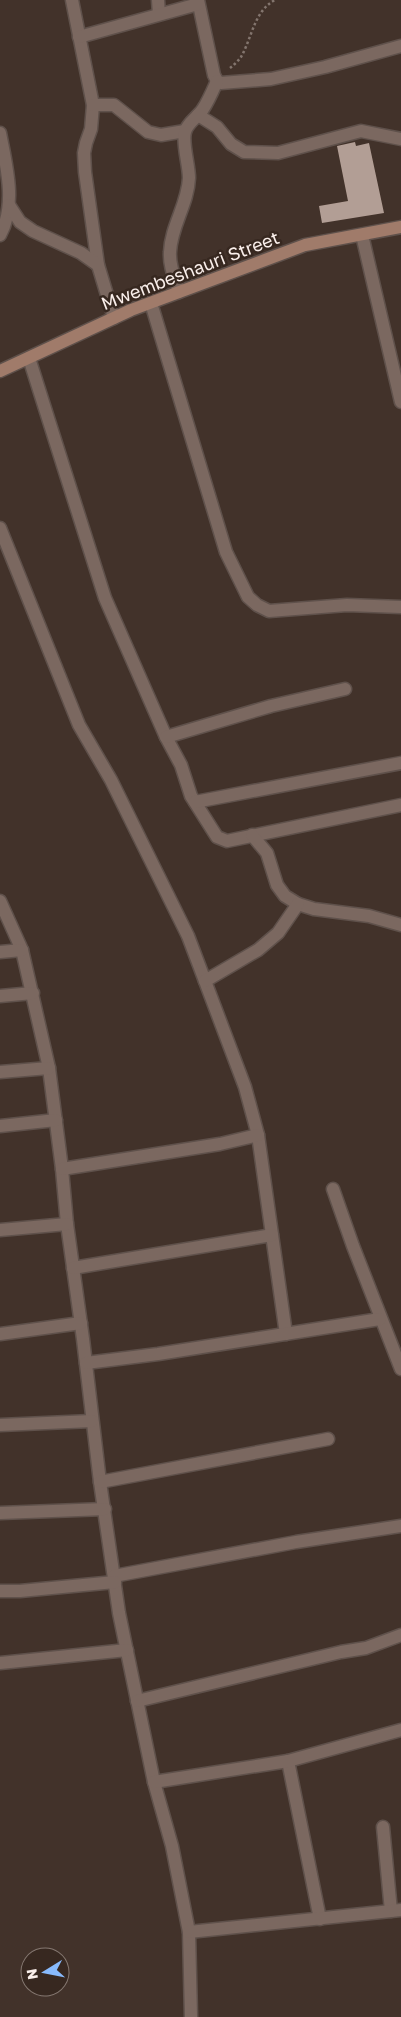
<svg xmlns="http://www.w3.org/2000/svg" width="401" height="2017" font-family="'Golos Text',sans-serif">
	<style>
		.building { fill: #b29e95 }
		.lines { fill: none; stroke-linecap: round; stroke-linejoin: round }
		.street-casing { stroke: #5f514b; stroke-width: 15 }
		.secondary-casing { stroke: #5f514b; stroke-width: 15 }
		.path { stroke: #83756e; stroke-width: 2.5; stroke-dasharray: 2.5 2.5; stroke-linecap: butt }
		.street { stroke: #7b6860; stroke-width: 12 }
		.secondary { stroke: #a07b6a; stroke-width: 12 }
		.labels { text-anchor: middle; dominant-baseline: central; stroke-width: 5; stroke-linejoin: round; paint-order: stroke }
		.street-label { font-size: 18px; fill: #faefeb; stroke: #372820 }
	</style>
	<rect width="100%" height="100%" fill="#42322a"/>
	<polygon class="building" points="355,142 356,146 369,143 384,213 322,223 319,206 348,201 337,146"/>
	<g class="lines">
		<g class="street-casing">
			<g id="street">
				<polyline points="72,0 93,105 91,129 86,143 84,153 85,172 98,265 114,318"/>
				<polyline points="158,0 159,14"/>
				<polyline points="198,0 214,75 217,81 221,83 271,79 325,67 401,46"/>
				<polyline points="79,37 198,4"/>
				<polyline points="93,105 114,105 148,132 161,135 185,131"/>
				<polyline points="198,115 217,127 231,144 244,152 278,153 361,131 401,139"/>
				<path d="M0,133C6,165 17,204 0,235"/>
				<polyline points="9,205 20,222 33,231 81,253 98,265"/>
				<polyline points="362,235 401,402"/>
				<path d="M179,292C175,279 169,266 170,252C171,226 188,204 189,178C189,165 182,143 185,132C187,123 198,117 203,109C209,100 213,90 217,81"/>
				<polyline points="151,303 226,552 248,597 257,605 269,611 347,605 401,607"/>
				<polyline points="29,358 105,598 166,737 181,765 191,796 217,837 227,841 401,805"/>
				<polyline points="0,528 79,725 111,780 188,936 245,1087 258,1135 286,1334"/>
				<polyline points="166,737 271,706 345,689"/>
				<polyline points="195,802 401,763"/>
				<polyline points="252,835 267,853 277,885 285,896 298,904 314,909 369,916 401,925"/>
				<polyline points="0,901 22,950 49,1068 62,1169 67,1224 83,1339 100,1482 119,1613 154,1782 172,1846 189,1932 191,2017"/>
				<polyline points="0,952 22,950"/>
				<polyline points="205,981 258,950 278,933 298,904"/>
				<polyline points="0,996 33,993"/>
				<polyline points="0,1072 49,1068"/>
				<polyline points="0,1126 56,1120"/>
				<polyline points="62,1169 220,1144 258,1135"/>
				<polyline points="333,1189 353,1246 401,1369"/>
				<polyline points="0,1230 67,1224"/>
				<polyline points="73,1268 272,1235"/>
				<polyline points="0,1334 81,1323"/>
				<polyline points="86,1363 158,1354 380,1319"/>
				<polyline points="0,1425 92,1421"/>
				<polyline points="100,1482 328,1439"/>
				<polyline points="0,1513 105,1509"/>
				<polyline points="114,1576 296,1542 401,1526"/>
				<polyline points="0,1591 20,1591 115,1582"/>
				<polyline points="0,1663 127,1650"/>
				<polyline points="137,1701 341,1652 366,1648 401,1635"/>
				<polyline points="288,1761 320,1919"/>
				<polyline points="154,1782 288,1761 401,1730"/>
				<polyline points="383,1827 391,1911"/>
				<polyline points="189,1932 401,1910"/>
			</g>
		</g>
		<g class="secondary-casing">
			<polyline id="secondary" points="0,371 131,310 305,245 401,227"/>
		</g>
		<path class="path" d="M230,68C234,65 238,61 241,57C252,38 254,11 275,0"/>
		<use href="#street" class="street"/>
		<use href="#secondary" class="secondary"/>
	</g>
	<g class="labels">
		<g class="street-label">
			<text transform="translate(190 270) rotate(-21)">Mwembeshauri Street</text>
		</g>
	</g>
	<g transform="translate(45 1972) rotate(260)"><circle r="24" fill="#372820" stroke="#857871"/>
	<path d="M0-4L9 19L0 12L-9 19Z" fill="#88bafc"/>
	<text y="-8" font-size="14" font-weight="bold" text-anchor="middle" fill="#faefeb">N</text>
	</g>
</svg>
